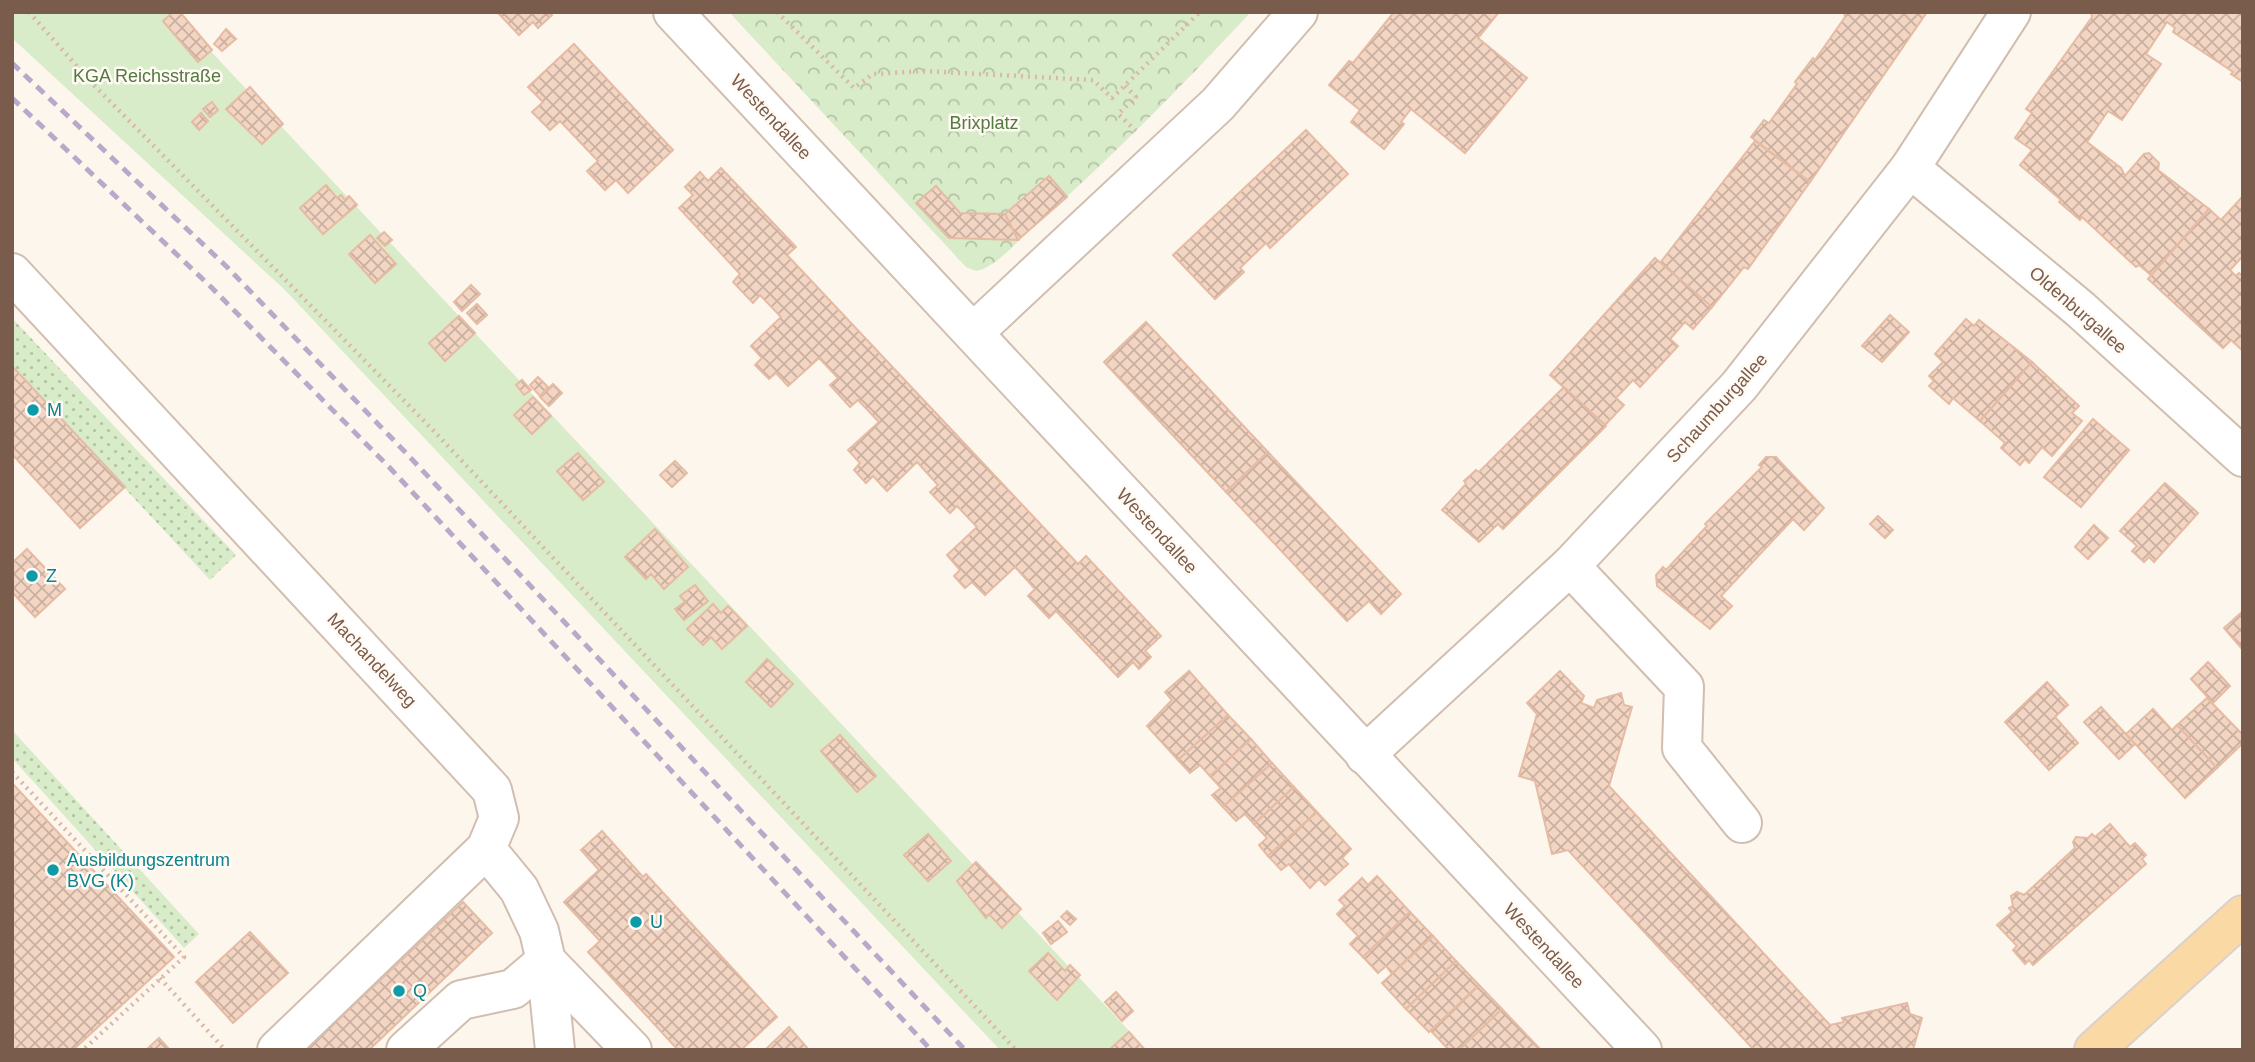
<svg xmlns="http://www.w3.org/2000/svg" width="2255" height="1062" font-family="Helvetica,sans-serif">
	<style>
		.grass { fill: url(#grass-dots) }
		.park { fill: url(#park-crowns) }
		.garden { fill: #d8ecc9 }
		.building { fill: url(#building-cross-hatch); stroke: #e6bba3; stroke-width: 2 }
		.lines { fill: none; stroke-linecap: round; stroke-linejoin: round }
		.minor-casing { stroke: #d1beb0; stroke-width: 42 }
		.major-casing { stroke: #dad1cd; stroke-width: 42 }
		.path { stroke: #d9b8a5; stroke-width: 4.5; stroke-dasharray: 2 5; stroke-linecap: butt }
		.minor { stroke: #fff; stroke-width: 38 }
		.major { stroke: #fbd9a5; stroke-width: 38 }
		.rail { stroke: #b9a8c9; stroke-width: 5; stroke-dasharray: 10 7; stroke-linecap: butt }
		.culture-dot { fill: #0f9aa8; stroke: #fffaf3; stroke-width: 2.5 }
		.labels { text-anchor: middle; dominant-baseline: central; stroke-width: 5; stroke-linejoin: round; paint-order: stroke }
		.park-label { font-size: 18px; fill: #537a41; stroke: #fffaf3 }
		.street-label { font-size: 18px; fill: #7a5c4d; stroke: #fffaf3 }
		.culture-label { font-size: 18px; fill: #0d838f; stroke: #fffaf3; text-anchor: start }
	</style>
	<defs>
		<pattern id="grass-dots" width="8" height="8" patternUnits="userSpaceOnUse" patternTransform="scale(1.75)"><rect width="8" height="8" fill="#d8ecc9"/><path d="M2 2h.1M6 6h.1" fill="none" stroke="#b4c2a5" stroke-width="1.8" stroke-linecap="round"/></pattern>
		<pattern id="park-crowns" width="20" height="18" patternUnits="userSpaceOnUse" patternTransform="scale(1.75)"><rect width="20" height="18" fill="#d8ecc9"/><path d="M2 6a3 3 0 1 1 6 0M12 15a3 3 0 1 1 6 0" fill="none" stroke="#b4c2a5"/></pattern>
		<pattern id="building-cross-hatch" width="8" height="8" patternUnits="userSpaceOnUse" patternTransform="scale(1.75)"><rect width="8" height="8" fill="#f3d5c3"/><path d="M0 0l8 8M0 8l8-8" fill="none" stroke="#cab0a1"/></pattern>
	</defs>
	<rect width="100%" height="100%" fill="#fdf6ec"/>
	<g class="grass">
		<polygon points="12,318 236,555 210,580 12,367"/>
		<polygon points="12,730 199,934 184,948 12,758"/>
	</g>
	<path class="park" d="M729,12H1251C1180,88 1108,161 1030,230C1015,243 995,268 976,271L966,267Z"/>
	<polygon class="garden" points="12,12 174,12 1147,1050 1000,1050 285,290 12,38"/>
	<g class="building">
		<polygon points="173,12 180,12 212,50 198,62 163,21"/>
		<polygon points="497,12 549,12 552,15 538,28 533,22 519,35"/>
		<polygon points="1394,12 1499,12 1478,38 1527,78 1465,153 1411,109 1401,122 1404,124 1384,149 1351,122 1360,110 1329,85 1349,61 1353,63"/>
		<polygon points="1844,12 1927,12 1810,182 1751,137 1764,120 1769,123 1797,84 1795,82 1813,58 1815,60 1845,17"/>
		<polygon points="2091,12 2243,12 2243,82 2231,74 2233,72 2173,32 2175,28 2167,22 2146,54 2161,64 2122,120 2108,111 2087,142 2121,168 2125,176 2144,154 2149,153 2159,163 2158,170 2209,209 2151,275 2139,265 2136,267 2082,217 2080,220 2059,202 2061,200 2020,165 2032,150 2015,138 2032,113 2026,109 2092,17"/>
		<polygon points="226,29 236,39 222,51 214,44"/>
		<polygon points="574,44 673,150 628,193 616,180 605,190 587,171 598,161 560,121 550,130 532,112 543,102 528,87"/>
		<polygon points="250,87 283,124 262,144 226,109"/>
		<polygon points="212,102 218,110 210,117 203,109"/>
		<polygon points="201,113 208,121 199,130 192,122"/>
		<polygon points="1306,130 1348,174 1270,248 1266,243 1240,268 1244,272 1215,299 1173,255"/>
		<polygon points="1755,141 1810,182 1748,269 1744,267 1712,307 1660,263"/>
		<polygon points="721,168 796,247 787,255 1078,564 1086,556 1161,636 1145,651 1151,657 1139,669 1133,662 1118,677 1056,611 1049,618 1028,596 1035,589 1015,567 985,595 972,582 965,588 954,576 960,570 947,555 977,527 957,506 950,513 930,492 938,485 917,462 887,491 873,476 866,483 854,470 860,463 848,450 879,422 858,400 850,407 830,385 838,378 819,358 788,386 776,373 769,379 755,365 762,358 751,346 781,317 760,295 753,303 733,282 740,274 679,208 693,195 685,187 700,172 708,181"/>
		<polygon points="1049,176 1067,197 1018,240 1005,214"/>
		<polygon points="326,185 337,198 341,195 345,200 349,196 357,205 323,234 300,208"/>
		<polygon points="936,186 960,213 1005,214 1018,240 949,238 916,203"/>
		<polygon points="2243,196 2243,256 2230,270 2236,276 2239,273 2243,276 2243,351 2231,340 2223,348 2148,279 2209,209 2221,220"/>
		<polygon points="384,232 392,240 385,246 377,238"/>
		<polygon points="370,235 396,264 375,283 349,254"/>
		<polygon points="1655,258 1712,307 1693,329 1685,322 1670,339 1678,346 1640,387 1633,380 1616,398 1624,405 1605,425 1550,375"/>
		<polygon points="471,285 480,294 462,311 454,302"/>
		<polygon points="477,304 487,315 477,324 467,313"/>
		<polygon points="1890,315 1909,332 1882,362 1862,346"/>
		<polygon points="459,316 475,333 445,361 429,343"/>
		<polygon points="1966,319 1974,326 1979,320 2032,362 1980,421 1953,398 1949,404 1929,386 1934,381 1929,376 1943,362 1935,354"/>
		<polygon points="1146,322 1268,452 1226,492 1104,362"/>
		<polygon points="2032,362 2079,406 2072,413 2082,421 2052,456 2042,447 2029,463 2025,459 2020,465 2001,448 2005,443 1980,421"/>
		<polygon points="12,366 125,487 80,528 12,454"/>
		<polygon points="538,377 548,387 540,396 530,385"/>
		<polygon points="522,380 531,390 524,395 516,385"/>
		<polygon points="553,384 562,393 549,406 540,397"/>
		<polygon points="1564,387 1606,426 1503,529 1498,524 1479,542 1442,510 1466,484 1464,481 1476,470 1479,472"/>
		<polygon points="533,397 551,416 532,434 514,415"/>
		<polygon points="2093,419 2129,450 2081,507 2044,477"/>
		<polygon points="1268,452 1401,594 1381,614 1369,601 1347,621 1226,492"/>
		<polygon points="578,453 604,482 583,500 557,471"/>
		<polygon points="1766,457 1776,457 1824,508 1804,530 1793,519 1721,596 1732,606 1710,629 1657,586 1656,575 1663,567 1666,570 1707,526 1705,524 1762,467 1759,465"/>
		<polygon points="675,461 687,473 672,487 660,475"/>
		<polygon points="2165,483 2198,513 2154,562 2149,557 2144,562 2132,551 2137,546 2120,531"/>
		<polygon points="1878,516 1893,530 1885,538 1870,524"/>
		<polygon points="2094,525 2108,538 2088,559 2075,547"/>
		<polygon points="655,529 688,567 664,589 651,574 646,579 625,557"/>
		<polygon points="27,549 65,589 35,617 12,592 12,563"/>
		<polygon points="695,585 708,601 684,620 675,609 685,602 680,596"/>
		<polygon points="713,604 721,613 728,606 747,626 722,649 711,637 703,645 687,629"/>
		<polygon points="2243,611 2243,650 2224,628"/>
		<polygon points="767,659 793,684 771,707 746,682"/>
		<polygon points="2208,662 2230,686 2213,703 2191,679"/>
		<polygon points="1189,671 1228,715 1178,760 1147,726 1172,700 1165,692"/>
		<polygon points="1560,671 1584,696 1581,703 1594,708 1597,700 1621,693 1624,705 1632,707 1609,786 1830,1025 1844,1022 1842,1018 1907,1003 1910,1014 1922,1018 1913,1050 1754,1050 1568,850 1552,854 1535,781 1519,776 1537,714 1527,703"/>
		<polygon points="2047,682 2068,705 2055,717 2078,743 2049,770 2005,722"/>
		<polygon points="2207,698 2243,735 2243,743 2217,768 2177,725"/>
		<polygon points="2101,707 2135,744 2119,759 2084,722"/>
		<polygon points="2153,709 2172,730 2177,725 2217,768 2185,798 2126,734"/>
		<polygon points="1228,715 1251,739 1210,776 1200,765 1190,773 1178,760"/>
		<polygon points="840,735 876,776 857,792 821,751"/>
		<polygon points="1251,739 1272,763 1223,807 1212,795 1221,788 1210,776"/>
		<polygon points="1272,763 1294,787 1254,824 1245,814 1236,821 1223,807"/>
		<polygon points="12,783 174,957 73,1050 12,1050"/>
		<polygon points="1294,787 1317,812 1268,856 1259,845 1267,838 1254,824"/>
		<polygon points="1317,812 1351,849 1342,858 1348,864 1325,885 1319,879 1310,888 1289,864 1281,870 1268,856"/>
		<polygon points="2110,824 2130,847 2135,843 2146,855 2142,859 2146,864 2033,965 2029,960 2025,964 2013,950 2017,946 1997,925 2012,912 2009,908 2013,906 2011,896 2017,892 2024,895 2075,848 2073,842 2076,837 2088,838 2092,834 2095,837"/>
		<polygon points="602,831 643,877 646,874 777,1017 741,1050 678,1050 588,952 600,941 564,902 599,870 581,850"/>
		<polygon points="928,834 951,861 928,881 904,855"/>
		<polygon points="976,862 1021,909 1002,928 989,914 986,918 957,881"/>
		<polygon points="1377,876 1410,912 1363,957 1350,944 1358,936 1337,914 1345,906 1339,900 1362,878 1368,885"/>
		<polygon points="463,902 492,933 369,1050 306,1050"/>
		<polygon points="1067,911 1076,919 1070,925 1061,917"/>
		<polygon points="1410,912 1433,936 1392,974 1386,966 1378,973 1363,957"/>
		<polygon points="1058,921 1067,932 1051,944 1043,933"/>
		<polygon points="250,932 288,973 233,1023 196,982"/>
		<polygon points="1433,936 1456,961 1406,1009 1382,983"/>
		<polygon points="1048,953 1065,971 1070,965 1080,975 1057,1000 1029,971"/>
		<polygon points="1456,961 1479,985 1429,1032 1406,1009"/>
		<polygon points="1479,985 1502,1009 1459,1050 1449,1050 1431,1031"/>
		<polygon points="1116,992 1133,1011 1122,1021 1105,1002"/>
		<polygon points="1502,1009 1541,1050 1459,1050"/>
		<polygon points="789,1027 809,1050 765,1050"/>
		<polygon points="1129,1032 1145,1050 1109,1050"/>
		<polygon points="159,1038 170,1050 146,1050"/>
	</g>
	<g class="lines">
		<g class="minor-casing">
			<g id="minor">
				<polyline points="673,12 1642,1050"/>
				<polyline points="1910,168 2080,309 2243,457"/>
				<polyline points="12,273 492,790 499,818 486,849 277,1050"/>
				<polyline points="973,333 1218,104 1298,12"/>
				<polyline points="1570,566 1684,687 1682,748 1742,823"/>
				<polyline points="1365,755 1570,566 1739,386 1910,168 2011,12"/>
				<polyline points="486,849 519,889 539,931 546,961 632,1050"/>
				<polyline points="546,961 555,1050"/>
				<polyline points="406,1050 461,1000 513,989 546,961"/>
			</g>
		</g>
		<g class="major-casing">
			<polyline id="major" points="2094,1050 2243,915"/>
		</g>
		<g class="path">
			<polyline points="29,12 87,78 431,428 1016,1050"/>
			<polyline points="777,12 854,88 873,74 925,71 1093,80 1112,98 1200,12"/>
			<polyline points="1125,86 1136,97 1118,114 1136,131"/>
			<polyline points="12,772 184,957 83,1050"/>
			<polyline points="160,978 225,1050"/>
		</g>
		<use href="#minor" class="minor"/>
		<use href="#major" class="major"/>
		<g class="rail">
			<polyline points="12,63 227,267 407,454 965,1050"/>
			<polyline points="12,98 210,286 390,468 931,1050"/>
		</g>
	</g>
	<g class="culture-dot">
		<circle cx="33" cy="410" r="7"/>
		<circle cx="32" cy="576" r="7"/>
		<circle cx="53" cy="870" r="7"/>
		<circle cx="636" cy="922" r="7"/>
		<circle cx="399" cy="991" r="7"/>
	</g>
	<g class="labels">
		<g class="park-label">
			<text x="147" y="76">KGA Reichsstraße</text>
			<text x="984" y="123">Brixplatz</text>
		</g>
		<g class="street-label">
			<text transform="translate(771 117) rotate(47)">Westendallee</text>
			<text transform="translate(2078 310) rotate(41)">Oldenburgallee</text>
			<text transform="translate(1717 408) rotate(-48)">Schaumburgallee</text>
			<text transform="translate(1157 531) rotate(47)">Westendallee</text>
			<text transform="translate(372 660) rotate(47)">Machandelweg</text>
			<text transform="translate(1544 946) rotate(47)">Westendallee</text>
		</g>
		<g class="culture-label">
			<text x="47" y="410">M</text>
			<text x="46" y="576">Z</text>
			<text x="67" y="860">Ausbildungszentrum<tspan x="67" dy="21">BVG (K)</tspan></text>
			<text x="650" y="922">U</text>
			<text x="413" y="991">Q</text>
		</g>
	</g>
	<rect width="2255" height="1062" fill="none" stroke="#7a5c4d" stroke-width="28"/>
</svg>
